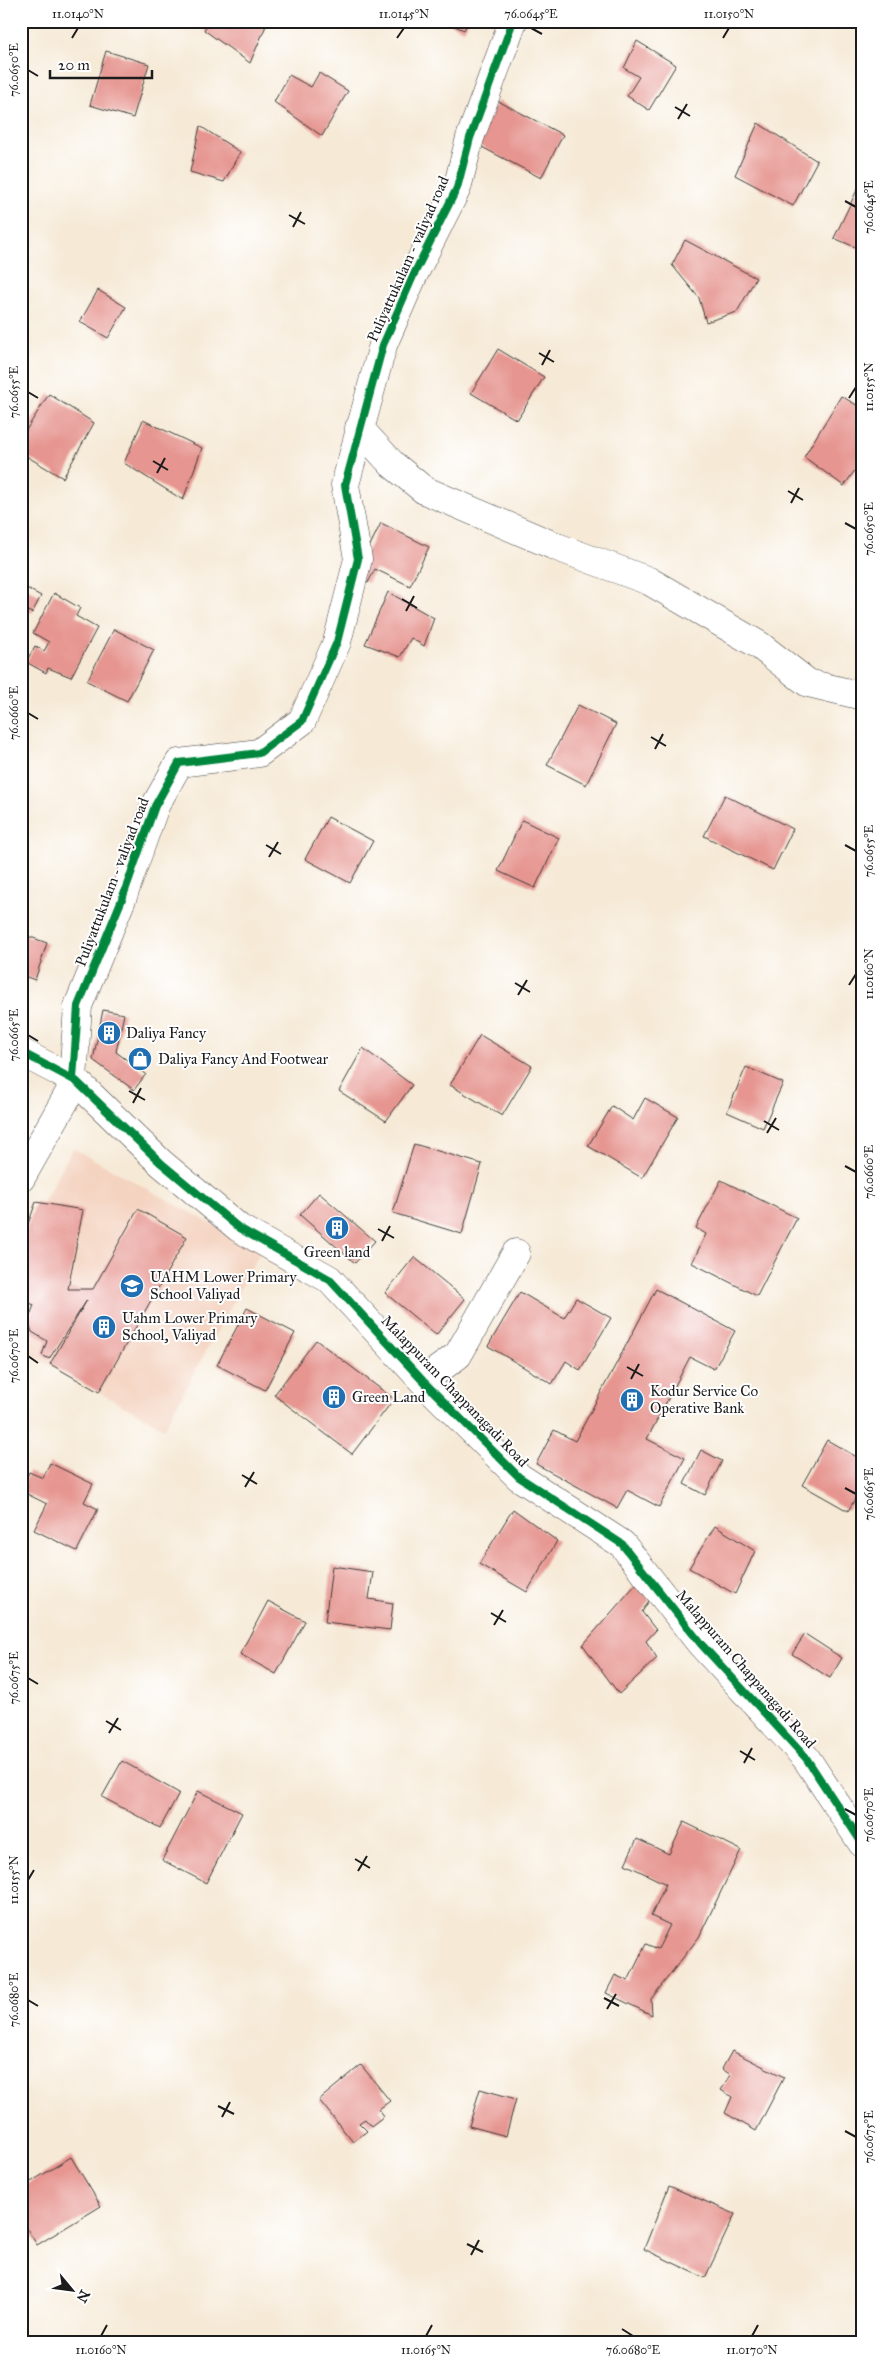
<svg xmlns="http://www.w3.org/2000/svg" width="883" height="2363" font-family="'IM FELL Great Primer',serif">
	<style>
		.built { fill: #f4d3c0 }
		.building { fill: #e69590 }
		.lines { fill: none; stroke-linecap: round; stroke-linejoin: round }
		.street-casing { stroke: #3d3b38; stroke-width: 29 }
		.secondary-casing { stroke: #3d3b38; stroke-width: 29 }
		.street { stroke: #fff; stroke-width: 28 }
		.secondary { stroke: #fff; stroke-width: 28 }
		.cycleway-casing { stroke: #fff; stroke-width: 11 }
		.cycleway { stroke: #00873e; stroke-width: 8 }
		.ticks { fill: none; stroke: #1c1c1c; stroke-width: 2 }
		.labels { text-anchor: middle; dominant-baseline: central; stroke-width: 4; stroke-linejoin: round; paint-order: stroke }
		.street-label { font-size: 15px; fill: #1c1c1c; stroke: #fff }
		.poi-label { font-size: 15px; fill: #1c1c1c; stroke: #fff; text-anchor: start }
		.neatline { fill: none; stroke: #1c1c1c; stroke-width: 2 }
		.ticks-label { font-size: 12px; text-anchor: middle; fill: #1c1c1c }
	</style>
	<rect width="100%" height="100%" fill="#fff"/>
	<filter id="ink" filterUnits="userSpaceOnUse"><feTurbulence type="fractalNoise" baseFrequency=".02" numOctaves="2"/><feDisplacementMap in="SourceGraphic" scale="10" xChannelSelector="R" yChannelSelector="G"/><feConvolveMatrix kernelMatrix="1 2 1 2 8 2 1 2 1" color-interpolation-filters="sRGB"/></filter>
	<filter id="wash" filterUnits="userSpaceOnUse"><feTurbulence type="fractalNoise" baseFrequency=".0096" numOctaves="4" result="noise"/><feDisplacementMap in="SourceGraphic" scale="20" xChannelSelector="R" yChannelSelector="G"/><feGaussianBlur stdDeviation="1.12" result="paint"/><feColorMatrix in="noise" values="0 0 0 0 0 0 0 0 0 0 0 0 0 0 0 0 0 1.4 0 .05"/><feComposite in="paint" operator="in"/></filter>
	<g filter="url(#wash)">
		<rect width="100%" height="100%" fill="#f6ead7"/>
		<polygon class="built" points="73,1148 261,1251 164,1428 21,1350 21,1243"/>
		<g id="blocks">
			<g class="building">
				<polygon points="209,21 268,21 250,63 204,30"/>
				<polygon points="443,21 469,21 464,30"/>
				<polygon points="637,41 676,65 649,110 627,96 639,77 624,68"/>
				<polygon points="106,51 149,64 133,118 90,105"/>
				<polygon points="319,73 348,91 322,136 274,102 289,75 311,87"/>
				<polygon points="498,101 563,135 541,178 476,144"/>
				<polygon points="758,123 817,161 793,206 735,175"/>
				<polygon points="200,126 240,152 224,182 190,172"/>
				<polygon points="858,188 862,191 862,250 834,238"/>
				<polygon points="685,240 756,278 737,312 706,322 699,298 672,265"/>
				<polygon points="98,290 126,307 108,338 80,322"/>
				<polygon points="498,349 544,377 517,420 471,393"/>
				<polygon points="49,394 94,423 63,478 21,453 21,438"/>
				<polygon points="841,396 862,408 862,460 844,486 804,457"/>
				<polygon points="143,420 202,448 183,500 124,463"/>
				<polygon points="381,523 429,547 410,586 375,569 368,583 355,576"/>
				<polygon points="21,585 41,596 32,613 21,608"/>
				<polygon points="388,592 434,618 424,646 411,638 400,657 365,644"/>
				<polygon points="54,593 80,608 76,616 97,628 71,677 48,668 46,673 26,662 35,646 44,651 49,642 33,633"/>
				<polygon points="114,629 154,650 127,701 87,681"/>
				<polygon points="578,705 616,724 586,785 547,765"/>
				<polygon points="725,795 793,829 773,870 704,836"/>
				<polygon points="328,817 373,841 350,883 305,859"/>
				<polygon points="522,820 559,838 535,888 498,871"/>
				<polygon points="25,935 47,943 35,980 21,975 21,946"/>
				<polygon points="103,1010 124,1014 116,1052 146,1074 134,1090 93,1060"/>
				<polygon points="480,1035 532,1066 502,1116 450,1085"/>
				<polygon points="363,1048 412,1085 386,1121 339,1091"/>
				<polygon points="746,1067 783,1083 763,1128 727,1112"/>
				<polygon points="645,1098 678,1117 642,1178 588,1146 612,1106 633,1120"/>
				<polygon points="414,1144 482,1164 462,1234 393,1213"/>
				<polygon points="721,1180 797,1218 757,1296 692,1263 706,1234 696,1228"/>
				<polygon points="319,1193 375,1241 355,1263 300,1215"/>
				<polygon points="36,1202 83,1210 68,1289 93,1289 138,1209 187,1237 99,1392 50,1364 87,1300 49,1359 42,1355 47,1341 32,1332 28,1321 34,1305 21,1299 21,1243"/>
				<polygon points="414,1257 465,1299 436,1335 385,1293"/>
				<polygon points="656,1289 735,1331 714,1369 690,1357 647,1439 685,1458 659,1507 627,1490 617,1508 536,1464 554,1430 575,1441"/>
				<polygon points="520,1292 564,1318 576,1298 611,1318 580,1370 566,1361 552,1384 488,1346"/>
				<polygon points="247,1308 295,1333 265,1390 217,1365"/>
				<polygon points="316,1340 394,1399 352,1454 274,1395"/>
				<polygon points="827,1440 862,1460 862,1487 848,1511 802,1485"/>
				<polygon points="701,1450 722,1461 705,1495 684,1484"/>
				<polygon points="50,1463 93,1484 84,1502 98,1509 77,1551 34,1530 47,1504 21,1491 29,1472 43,1478"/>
				<polygon points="513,1509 557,1541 527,1592 479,1564"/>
				<polygon points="715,1526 755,1551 735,1594 689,1568"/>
				<polygon points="332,1566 373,1572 369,1599 393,1603 390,1630 325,1622"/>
				<polygon points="636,1584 650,1599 642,1612 656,1630 646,1641 657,1658 619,1694 583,1645"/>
				<polygon points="268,1601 305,1621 276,1674 240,1654"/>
				<polygon points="805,1634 842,1658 830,1678 792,1654"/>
				<polygon points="122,1761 179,1793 160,1828 102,1797"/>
				<polygon points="198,1791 242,1813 206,1883 162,1860"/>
				<polygon points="684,1822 741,1850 699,1937 651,1999 652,2015 606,1993 615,1975 628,1981 646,1944 658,1949 670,1925 651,1916 666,1884 625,1864 637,1839 669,1854"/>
				<polygon points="732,2051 784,2077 756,2131 725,2113 732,2097 721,2090 731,2075 722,2069"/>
				<polygon points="361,2065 390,2101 379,2109 384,2116 371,2126 365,2119 359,2123 367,2131 353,2142 319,2100"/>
				<polygon points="480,2089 516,2099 506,2136 469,2126"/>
				<polygon points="71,2157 101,2206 37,2245 21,2219 21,2188"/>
				<polygon points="669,2186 735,2214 705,2278 644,2249"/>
			</g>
		</g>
	</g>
	<g filter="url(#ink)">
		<use href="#blocks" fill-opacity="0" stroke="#3d3b38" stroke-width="1"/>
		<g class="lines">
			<g class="street-casing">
				<g id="street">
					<polyline points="359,428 392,464 424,490 557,547 649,581 759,645 808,683 862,696"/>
					<polyline points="73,1079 78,1006 122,899 155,806 179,763 259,753 302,721 337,642 358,559 345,485 383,345 414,274 457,188 470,138 513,21"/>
					<polyline points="21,1178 76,1081"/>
					<polyline points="423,1381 458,1355 516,1253"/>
				</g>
			</g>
			<g class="secondary-casing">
				<polyline id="secondary" points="21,1052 76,1081 161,1163 239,1228 329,1279 423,1381 519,1477 622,1544 701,1644 806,1758 862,1843"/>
			</g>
			<use href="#street" class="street"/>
			<use href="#secondary" class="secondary"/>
			<g class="cycleway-casing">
				<g id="cycleway">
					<polyline points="21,1052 76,1081 161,1163 239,1228 329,1279 423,1381 519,1477 622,1544 701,1644 806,1758 862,1843"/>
					<polyline points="73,1079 78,1006 122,899 155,806 179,763 259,753 302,721 337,642 358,559 345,485 383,345 414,274 457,188 470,138 513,21"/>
				</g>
			</g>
			<use href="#cycleway" class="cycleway"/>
		</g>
	</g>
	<path class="ticks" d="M531,28L542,34M72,38L78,28M397,38L404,28M723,38L729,28M28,70L38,76M675,107L690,116M678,119L687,104M845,201L856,207M289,215L305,224M293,227L301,212M539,353L554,362M542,365L550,350M28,392L38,398M849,398L856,387M153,461L168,470M157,473L165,458M788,491L803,500M791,503L799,488M845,523L856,529M402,599L417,608M406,611L414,596M28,713L38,719M651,737L666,746M655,749L663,734M266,845L281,854M845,845L856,851M269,857L278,842M515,983L530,992M849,985L856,974M518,995L527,980M28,1035L38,1041M129,1091L145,1100M133,1103L141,1088M764,1121L779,1130M767,1133L776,1118M845,1166L856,1172M378,1229L394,1238M382,1241L390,1226M28,1356L38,1363M627,1367L643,1376M631,1379L639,1364M242,1475L257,1484M245,1487L254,1472M845,1488L856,1494M491,1613L506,1622M494,1625L503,1610M28,1678L38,1684M106,1721L121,1730M109,1733L118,1718M740,1751L755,1760M744,1763L752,1748M845,1809L856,1815M355,1859L370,1868M358,1871L367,1856M28,1880L34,1870M604,1998L619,2006M28,2000L38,2006M607,2009L616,1994M218,2106L234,2114M222,2117L230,2102M845,2131L856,2137M467,2244L483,2252M471,2255L479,2240M622,2329L633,2336M101,2336L107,2325M426,2336L432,2325M752,2336L758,2325"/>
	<defs>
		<g id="building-disc" transform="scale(1.25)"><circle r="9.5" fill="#1f6fb2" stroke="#fff"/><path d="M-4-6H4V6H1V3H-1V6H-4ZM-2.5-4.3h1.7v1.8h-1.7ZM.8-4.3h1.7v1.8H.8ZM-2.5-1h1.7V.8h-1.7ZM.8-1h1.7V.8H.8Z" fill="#fff"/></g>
		<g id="shop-disc" transform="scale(1.25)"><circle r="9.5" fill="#1f6fb2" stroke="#fff"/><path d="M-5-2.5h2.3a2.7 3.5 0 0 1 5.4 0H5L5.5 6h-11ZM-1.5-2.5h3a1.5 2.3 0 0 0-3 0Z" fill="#fff"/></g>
		<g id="school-disc" transform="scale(1.25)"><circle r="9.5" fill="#1f6fb2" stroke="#fff"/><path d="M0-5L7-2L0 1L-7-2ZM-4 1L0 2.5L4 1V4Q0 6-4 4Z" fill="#fff"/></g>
	</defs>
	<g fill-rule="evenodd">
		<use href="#building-disc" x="109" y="1033"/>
		<use href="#shop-disc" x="140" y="1059"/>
		<use href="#building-disc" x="337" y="1228"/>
		<use href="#school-disc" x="132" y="1286"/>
		<use href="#building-disc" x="104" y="1327"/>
		<use href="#building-disc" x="334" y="1397"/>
		<use href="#building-disc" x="632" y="1400"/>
	</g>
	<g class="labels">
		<g class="street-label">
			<text transform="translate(408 259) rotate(-66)">Puliyattukulam - valiyad road</text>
			<text transform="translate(112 882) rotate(-69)">Puliyattukulam - valiyad road</text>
			<text transform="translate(455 1391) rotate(46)">Malappuram Chappanagadi Road</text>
			<text transform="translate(746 1669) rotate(49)">Malappuram Chappanagadi Road</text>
		</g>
		<g class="poi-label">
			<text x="126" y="1033">Daliya Fancy</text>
			<text x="158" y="1059">Daliya Fancy And Footwear</text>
			<text x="337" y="1252" text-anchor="middle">Green land</text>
			<text x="150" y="1277">UAHM Lower Primary<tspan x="150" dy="17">School Valiyad</tspan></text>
			<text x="122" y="1318">Uahm Lower Primary<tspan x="122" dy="17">School, Valiyad</tspan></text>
			<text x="650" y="1391">Kodur Service Co<tspan x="650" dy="17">Operative Bank</tspan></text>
			<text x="352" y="1397">Green Land</text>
		</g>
	</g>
	<rect width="883" height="2363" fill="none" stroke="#fff" stroke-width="55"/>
	<g transform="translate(72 2290) rotate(119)" stroke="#ffffff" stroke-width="4" paint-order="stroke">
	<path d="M0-4L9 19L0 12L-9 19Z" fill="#1c1c1c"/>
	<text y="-8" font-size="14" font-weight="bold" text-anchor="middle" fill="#1c1c1c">N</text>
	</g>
	<path d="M50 70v8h102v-8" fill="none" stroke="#1c1c1c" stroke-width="2.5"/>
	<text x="58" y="70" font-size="15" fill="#1c1c1c" stroke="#ffffff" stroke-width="4" paint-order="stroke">20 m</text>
	<rect x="28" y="28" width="828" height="2308" class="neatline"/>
	<g class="ticks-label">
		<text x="78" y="18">11.0140°N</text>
		<text x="404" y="18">11.0145°N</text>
		<text x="531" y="18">76.0645°E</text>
		<text x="729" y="18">11.0150°N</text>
		<text transform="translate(14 70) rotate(-90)" y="4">76.0650°E</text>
		<text transform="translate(869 207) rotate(-90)" y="4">76.0645°E</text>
		<text transform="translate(869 387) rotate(-90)" y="4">11.0155°N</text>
		<text transform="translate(14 392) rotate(-90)" y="4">76.0655°E</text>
		<text transform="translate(869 529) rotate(-90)" y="4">76.0650°E</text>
		<text transform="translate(14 713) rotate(-90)" y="4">76.0660°E</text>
		<text transform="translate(869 851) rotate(-90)" y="4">76.0655°E</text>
		<text transform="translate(869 974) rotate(-90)" y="4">11.0160°N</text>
		<text transform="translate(14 1035) rotate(-90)" y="4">76.0665°E</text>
		<text transform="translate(869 1172) rotate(-90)" y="4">76.0660°E</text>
		<text transform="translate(14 1356) rotate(-90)" y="4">76.0670°E</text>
		<text transform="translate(869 1494) rotate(-90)" y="4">76.0665°E</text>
		<text transform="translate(14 1678) rotate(-90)" y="4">76.0675°E</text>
		<text transform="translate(869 1815) rotate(-90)" y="4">76.0670°E</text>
		<text transform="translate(14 1880) rotate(-90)" y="4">11.0155°N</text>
		<text transform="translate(14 2000) rotate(-90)" y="4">76.0680°E</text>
		<text transform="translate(869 2137) rotate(-90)" y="4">76.0675°E</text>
		<text x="101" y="2354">11.0160°N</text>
		<text x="426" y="2354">11.0165°N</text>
		<text x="633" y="2354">76.0680°E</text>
		<text x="752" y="2354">11.0170°N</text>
	</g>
</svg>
